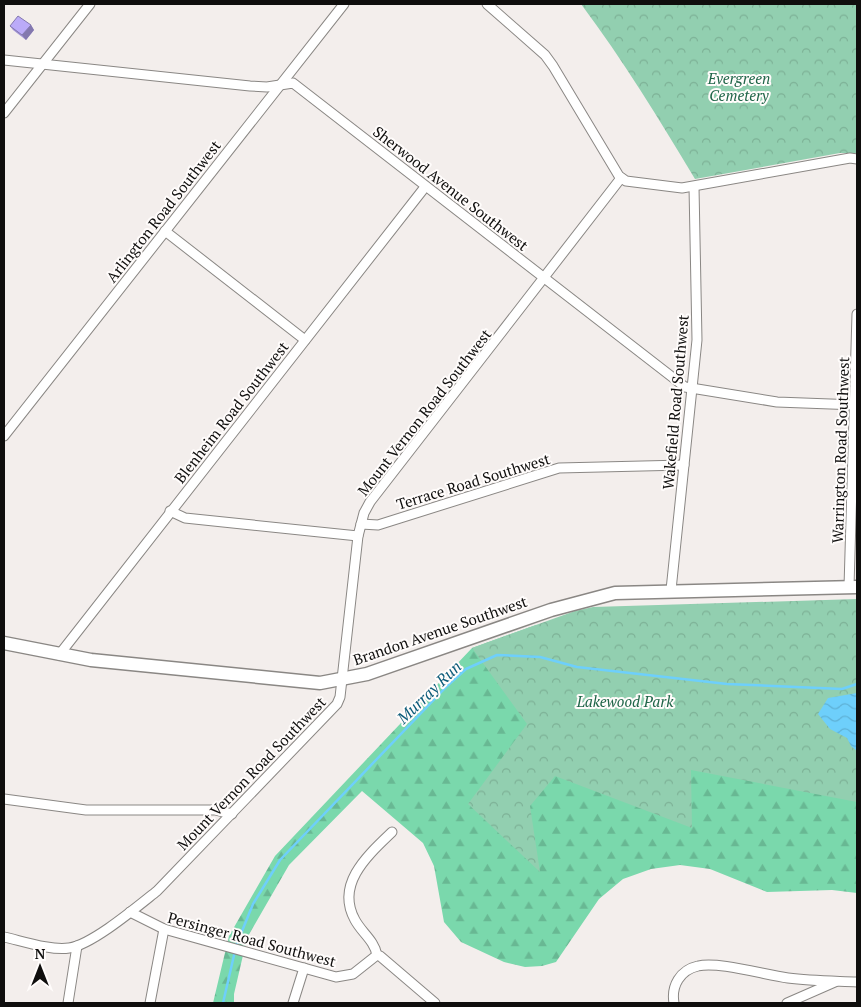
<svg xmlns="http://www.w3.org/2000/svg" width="861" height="1007" font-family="'PT Serif',serif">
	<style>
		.forest { fill: url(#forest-firs) }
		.park { fill: url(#park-crowns) }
		.water { fill: url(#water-waves) }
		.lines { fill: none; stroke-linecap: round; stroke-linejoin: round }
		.stream { stroke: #6ecffb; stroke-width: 2.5 }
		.street-casing { stroke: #8a8784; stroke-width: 11 }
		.secondary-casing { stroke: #8a8784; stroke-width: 15 }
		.street { stroke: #fff; stroke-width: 9 }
		.secondary { stroke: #fff; stroke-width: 12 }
		.wall { fill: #a193d5 }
		.shaded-wall { fill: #8378ae }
		.building { fill: #bbabf8; stroke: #8378ae }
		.labels { text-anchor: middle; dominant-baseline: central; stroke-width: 4; stroke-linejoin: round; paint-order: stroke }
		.park-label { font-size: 15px; font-style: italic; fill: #1f6548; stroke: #fffcfb }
		.street-label { font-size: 15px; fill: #0f0e0d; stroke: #fffcfb }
		.water-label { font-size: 16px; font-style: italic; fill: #0d5c7a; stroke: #fffcfb }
	</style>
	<defs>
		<pattern id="forest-firs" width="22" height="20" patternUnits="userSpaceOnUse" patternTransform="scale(1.25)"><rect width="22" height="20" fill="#7ad8ac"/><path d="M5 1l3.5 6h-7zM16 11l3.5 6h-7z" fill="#68b893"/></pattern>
		<pattern id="park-crowns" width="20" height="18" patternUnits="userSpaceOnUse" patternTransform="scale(1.25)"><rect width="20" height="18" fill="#92cfb0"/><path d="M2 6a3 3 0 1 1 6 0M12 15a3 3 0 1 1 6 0" fill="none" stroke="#7db196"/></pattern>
		<pattern id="water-waves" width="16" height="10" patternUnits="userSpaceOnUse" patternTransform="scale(1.25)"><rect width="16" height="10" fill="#6ecffb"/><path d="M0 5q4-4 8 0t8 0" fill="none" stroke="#5eb1d6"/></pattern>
	</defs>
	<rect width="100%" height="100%" fill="#f3eeec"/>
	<polygon class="forest" points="536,625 857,760 857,893 832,890 767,892 710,869 680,865 651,869 623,879 599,899 556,962 542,966 525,967 504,962 461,942 444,922 434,866 423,843 362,791 289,865 247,938 234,994 234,1003 213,1003 229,936 275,856 472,648"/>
	<g class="park">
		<path d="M581,4H857V153H840L695,179C659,119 623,60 581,4Z"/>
		<polygon points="857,599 857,802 691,770 692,828 555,776 530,806 540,872 468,804 527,724 472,648 575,611 593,607"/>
	</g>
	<polygon class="water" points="857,693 857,751 851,746 847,738 830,729 818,714 828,698"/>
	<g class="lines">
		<g class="stream">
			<polyline points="236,946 253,904 280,860 447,686 466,669 497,655 540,657 577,667 727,684 842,689 857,684"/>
			<polyline points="223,1003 235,951"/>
		</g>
		<g class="street-casing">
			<g id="street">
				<polyline points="487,4 545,55 553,66 619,176 626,181 682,188 850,158 857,159"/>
				<polyline points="4,60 250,86 267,87 293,83 685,387 777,402 857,405"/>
				<polyline points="4,113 90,4"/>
				<polyline points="165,231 305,340"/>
				<polyline points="4,436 344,4"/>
				<polyline points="170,511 185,518 358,536"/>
				<polyline points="361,524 378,525 559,468 684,465"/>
				<polyline points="849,587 857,314"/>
				<polyline points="671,590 697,340 694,187"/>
				<polyline points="59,655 425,187"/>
				<polyline points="4,799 86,810 215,810 232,814"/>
				<polyline points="130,912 164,929 336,977 353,974 377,955 380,956 435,1003"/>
				<path d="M4,937C22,941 52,951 69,948C92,945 138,906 157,891L337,704L340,697L358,536L364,513L370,502L621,178"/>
				<path d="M377,955C374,940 362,933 355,920C335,884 368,855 392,832"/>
				<polyline points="68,1003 77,946"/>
				<polyline points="150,1003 164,929"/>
				<polyline points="293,1003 304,968"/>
				<path d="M674,1003C671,986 680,970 698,966C718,961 765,975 788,978C811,981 834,981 857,982"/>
				<polyline points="787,1003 835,982"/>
			</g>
		</g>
		<g class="secondary-casing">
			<polyline id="secondary" points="4,643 91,660 320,683 367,674 551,610 615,593 857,587"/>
		</g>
		<use href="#street" class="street"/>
		<use href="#secondary" class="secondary"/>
	</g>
	<polygon class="wall" points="31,25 34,30 26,40 13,30 10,26"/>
	<polygon class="shaded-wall" points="31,25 34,30 26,40 22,35"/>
	<polygon class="building" points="18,16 31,25 22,35 10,26"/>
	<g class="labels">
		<g class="park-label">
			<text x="739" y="78">Evergreen<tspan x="739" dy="17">Cemetery</tspan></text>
			<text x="625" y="701">Lakewood Park</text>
		</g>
		<g class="street-label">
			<text transform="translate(451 188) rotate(38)">Sherwood Avenue Southwest</text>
			<text transform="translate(163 211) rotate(-52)">Arlington Road Southwest</text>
			<text transform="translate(675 402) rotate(-85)">Wakefield Road Southwest</text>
			<text transform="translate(231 412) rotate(-52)">Blenheim Road Southwest</text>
			<text transform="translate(424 412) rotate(-52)">Mount Vernon Road Southwest</text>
			<text transform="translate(840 450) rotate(-88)">Warrington Road Southwest</text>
			<text transform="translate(473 481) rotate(-17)">Terrace Road Southwest</text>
			<text transform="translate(440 630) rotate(-19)">Brandon Avenue Southwest</text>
			<text transform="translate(251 773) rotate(-46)">Mount Vernon Road Southwest</text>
			<text transform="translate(252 939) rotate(15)">Persinger Road Southwest</text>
		</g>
		<g class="water-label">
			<text transform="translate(429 692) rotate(-44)">Murray Run</text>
		</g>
	</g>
	<rect width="861" height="1007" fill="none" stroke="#0f0e0d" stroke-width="10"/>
	<g transform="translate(40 967)" stroke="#fffcfb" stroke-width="4" paint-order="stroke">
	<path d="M0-4L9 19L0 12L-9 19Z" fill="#0f0e0d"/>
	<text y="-8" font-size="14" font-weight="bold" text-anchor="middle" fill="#0f0e0d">N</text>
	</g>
</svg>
